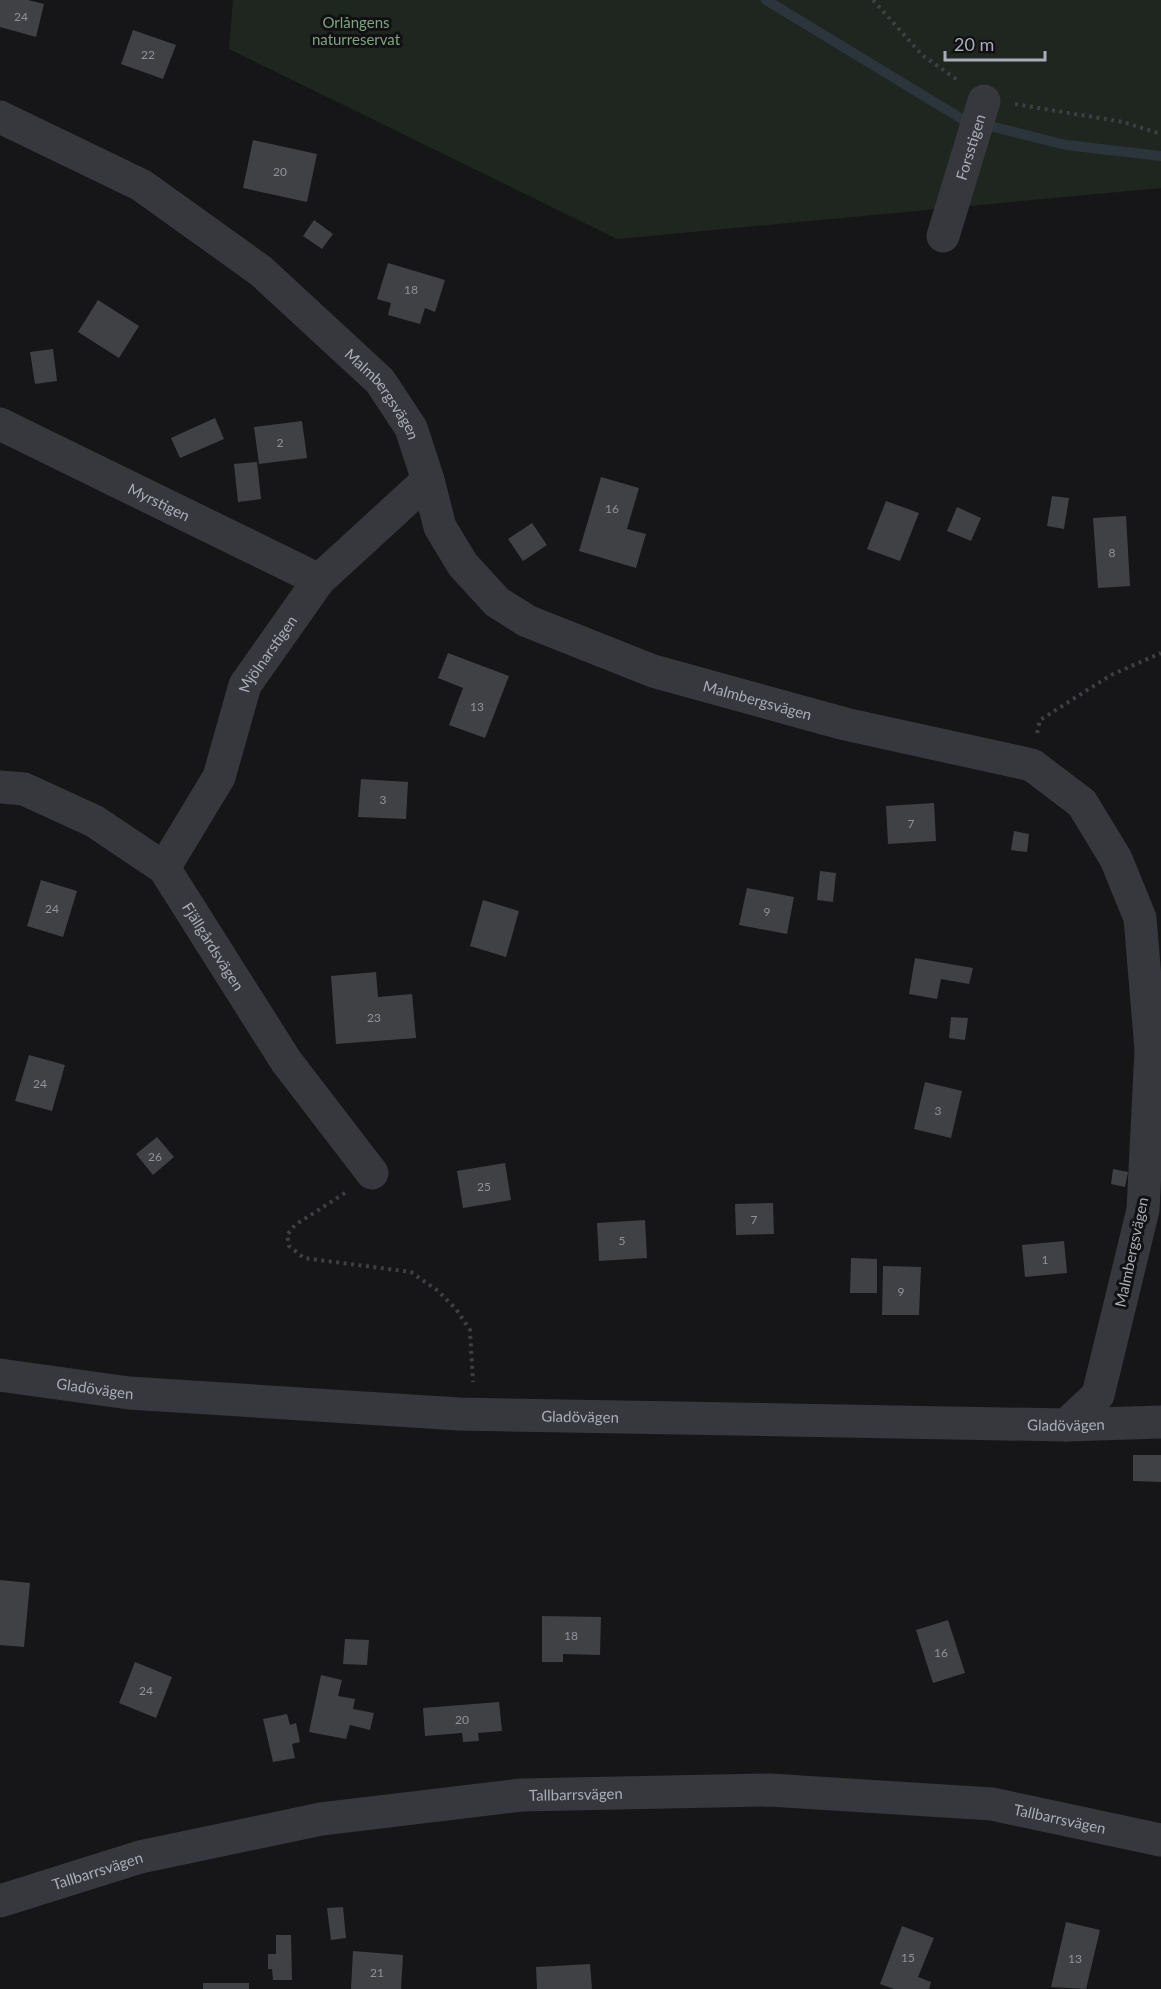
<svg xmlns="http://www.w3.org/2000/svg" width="1161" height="1989" font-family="Lato,sans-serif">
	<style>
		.green { fill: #1e261f }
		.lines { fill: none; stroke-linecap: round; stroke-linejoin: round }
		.stream { stroke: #2c353c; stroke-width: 10 }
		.building { fill: #404145 }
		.path { stroke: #3d3f44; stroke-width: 4; stroke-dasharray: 3 4.5; stroke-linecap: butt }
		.minor { stroke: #37383d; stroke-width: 33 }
		.labels { text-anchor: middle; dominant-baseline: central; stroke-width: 6; stroke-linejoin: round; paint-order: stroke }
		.number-label { font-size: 12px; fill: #8e929b }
		.park-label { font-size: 15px; fill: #7fa381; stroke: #111113 }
		.street-label { font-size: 15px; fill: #a8adb8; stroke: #111113 }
	</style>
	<rect width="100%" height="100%" fill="#161618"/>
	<polygon class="green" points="233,0 1161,0 1161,188 617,239 229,49"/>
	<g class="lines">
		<polyline class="stream" points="766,0 962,119 1066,145 1161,156"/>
	</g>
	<g class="building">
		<polygon points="0,0 28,0 44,4 36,37 0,27"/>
		<polygon points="133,30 176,45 163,79 121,64"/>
		<polygon points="253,140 317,154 307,202 243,188"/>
		<polygon points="314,220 333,234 322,249 303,236"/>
		<polygon points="388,263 445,280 435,312 425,308 420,324 388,315 391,303 377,299"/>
		<polygon points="98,300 139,326 119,358 78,332"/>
		<polygon points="53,349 57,381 35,384 30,352"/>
		<polygon points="215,418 224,439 180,458 171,438"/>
		<polygon points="302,421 307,458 259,464 254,427"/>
		<polygon points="257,462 261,499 238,502 234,464"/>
		<polygon points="601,477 639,488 627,529 646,534 636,568 579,551"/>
		<polygon points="1052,496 1069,498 1064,529 1047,526"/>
		<polygon points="886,501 919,513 900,561 867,549"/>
		<polygon points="957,507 981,518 971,541 947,531"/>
		<polygon points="1126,516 1130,586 1098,588 1093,518"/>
		<polygon points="532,523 547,545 523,561 508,539"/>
		<polygon points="448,653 509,676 485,738 449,725 463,688 438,678"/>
		<polygon points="361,779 408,782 406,819 358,817"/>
		<polygon points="934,803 936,841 888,844 886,806"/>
		<polygon points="1014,831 1029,834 1027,852 1011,850"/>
		<polygon points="820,871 836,873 833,902 817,900"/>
		<polygon points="41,880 77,891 63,937 27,926"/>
		<polygon points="747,888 794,897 787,934 739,925"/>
		<polygon points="483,900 519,911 506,957 470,946"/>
		<polygon points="915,958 973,968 969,984 941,979 937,999 909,994"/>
		<polygon points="376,972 378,997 412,994 416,1038 336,1044 331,976"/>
		<polygon points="951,1017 968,1018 965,1040 949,1038"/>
		<polygon points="29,1055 65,1065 52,1111 15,1101"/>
		<polygon points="925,1082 962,1091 951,1138 914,1129"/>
		<polygon points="157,1137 174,1157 153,1175 136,1154"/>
		<polygon points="505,1163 511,1200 463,1208 457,1171"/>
		<polygon points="1113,1169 1128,1172 1125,1187 1111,1184"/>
		<polygon points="773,1203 774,1234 736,1235 735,1204"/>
		<polygon points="645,1220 647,1258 599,1261 597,1223"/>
		<polygon points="1064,1241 1067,1273 1025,1277 1022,1245"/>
		<polygon points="851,1258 877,1259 877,1293 850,1293"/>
		<polygon points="883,1266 921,1267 919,1315 882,1315"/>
		<polygon points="1133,1455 1161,1455 1161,1482 1133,1481"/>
		<polygon points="0,1580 30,1583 24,1647 0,1645"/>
		<polygon points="542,1616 601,1617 600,1655 563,1654 563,1662 542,1662"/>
		<polygon points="948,1620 965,1673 933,1683 916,1630"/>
		<polygon points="345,1639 369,1640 367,1665 343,1664"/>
		<polygon points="135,1662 172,1677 156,1718 119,1703"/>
		<polygon points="321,1675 342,1680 338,1696 355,1699 353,1709 374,1713 370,1730 350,1725 346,1739 309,1732"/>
		<polygon points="499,1702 502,1731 478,1733 479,1741 463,1742 462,1733 425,1736 423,1708"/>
		<polygon points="287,1714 290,1725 296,1723 300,1742 292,1744 295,1758 273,1762 263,1719"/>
		<polygon points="343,1907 346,1938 331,1940 327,1908"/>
		<polygon points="1066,1922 1100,1930 1086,1989 1051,1987"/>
		<polygon points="902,1926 934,1938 918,1977 931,1982 929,1989 894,1989 880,1984"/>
		<polygon points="276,1935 291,1935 292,1980 273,1980 272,1969 268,1969 268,1954 276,1954"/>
		<polygon points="353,1951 403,1955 401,1989 351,1989"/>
		<polygon points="590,1964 592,1989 537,1989 536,1967"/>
		<rect x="203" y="1983" width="46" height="6"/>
	</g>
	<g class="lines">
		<g class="path">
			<polyline points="873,0 922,55 959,81"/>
			<polyline points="1015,104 1123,122 1161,134"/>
			<polyline points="1037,733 1040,720 1111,675 1161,653"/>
			<polyline points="345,1193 295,1225 287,1235 289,1246 304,1258 411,1272 438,1291 456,1309 470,1330 473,1382"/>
		</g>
		<g class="minor">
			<path id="s1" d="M0,117L141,185L261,271L380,381L411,428L428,480L440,527L463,565L497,602L527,621L653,671L845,724L1032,765L1082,803L1116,859L1140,918L1151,1050L1143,1210L1098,1395L1066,1425"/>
			<path id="s2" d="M943,236L984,101"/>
			<path id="s3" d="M0,424L319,580"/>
			<path id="s4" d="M0,787L24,789L94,821L164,868L286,1061L372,1173"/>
			<path id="s5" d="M164,868L219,777L245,685L319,580L428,480"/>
			<path id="s6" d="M0,1375L129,1393L459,1414L1066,1425L1161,1422"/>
			<path id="s7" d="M0,1901L140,1857L321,1819L521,1795L770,1790L992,1804L1161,1840"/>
		</g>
	</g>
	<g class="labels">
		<g class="number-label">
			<text x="21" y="16">24</text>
			<text x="148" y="54">22</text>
			<text x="280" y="171">20</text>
			<text x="411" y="289">18</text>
			<text x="280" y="442">2</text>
			<text x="612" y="508">16</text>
			<text x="1112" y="552">8</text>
			<text x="477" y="706">13</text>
			<text x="383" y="799">3</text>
			<text x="911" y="823">7</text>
			<text x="52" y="908">24</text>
			<text x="767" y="911">9</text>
			<text x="374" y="1017">23</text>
			<text x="40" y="1083">24</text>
			<text x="938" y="1110">3</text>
			<text x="155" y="1156">26</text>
			<text x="484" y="1186">25</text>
			<text x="754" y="1219">7</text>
			<text x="622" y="1240">5</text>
			<text x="1045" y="1259">1</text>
			<text x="901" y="1291">9</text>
			<text x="571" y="1635">18</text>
			<text x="941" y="1652">16</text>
			<text x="146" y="1690">24</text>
			<text x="462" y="1719">20</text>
			<text x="908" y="1957">15</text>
			<text x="1075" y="1958">13</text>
			<text x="377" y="1972">21</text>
		</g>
		<g class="park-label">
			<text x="356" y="22">Orlångens<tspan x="356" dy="17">naturreservat</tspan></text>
		</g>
		<g class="street-label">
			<text stroke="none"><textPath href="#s2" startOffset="93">Forsstigen</textPath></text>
			<text stroke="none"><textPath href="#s1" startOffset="478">Malmbergsvägen</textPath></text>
			<text stroke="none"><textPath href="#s3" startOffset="177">Myrstigen</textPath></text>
			<text stroke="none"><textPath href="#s5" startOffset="240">Mjölnarstigen</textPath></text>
			<text stroke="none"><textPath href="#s1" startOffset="1000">Malmbergsvägen</textPath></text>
			<text stroke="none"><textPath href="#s4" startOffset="278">Fjällgårdsvägen</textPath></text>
			<text transform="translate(1131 1252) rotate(-78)">Malmbergsvägen</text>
			<text stroke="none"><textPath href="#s6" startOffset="96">Gladövägen</textPath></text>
			<text stroke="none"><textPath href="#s6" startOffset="582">Gladövägen</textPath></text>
			<text stroke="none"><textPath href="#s6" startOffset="1068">Gladövägen</textPath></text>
			<text stroke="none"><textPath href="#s7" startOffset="588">Tallbarrsvägen</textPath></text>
			<text stroke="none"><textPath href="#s7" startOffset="1074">Tallbarrsvägen</textPath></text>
			<text stroke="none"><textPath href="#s7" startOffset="102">Tallbarrsvägen</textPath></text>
		</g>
	</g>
	<path d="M945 51v9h100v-9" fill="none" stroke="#a8adb8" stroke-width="3"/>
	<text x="954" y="51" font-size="18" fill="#a8adb8" stroke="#111113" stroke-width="4.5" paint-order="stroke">20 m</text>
</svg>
